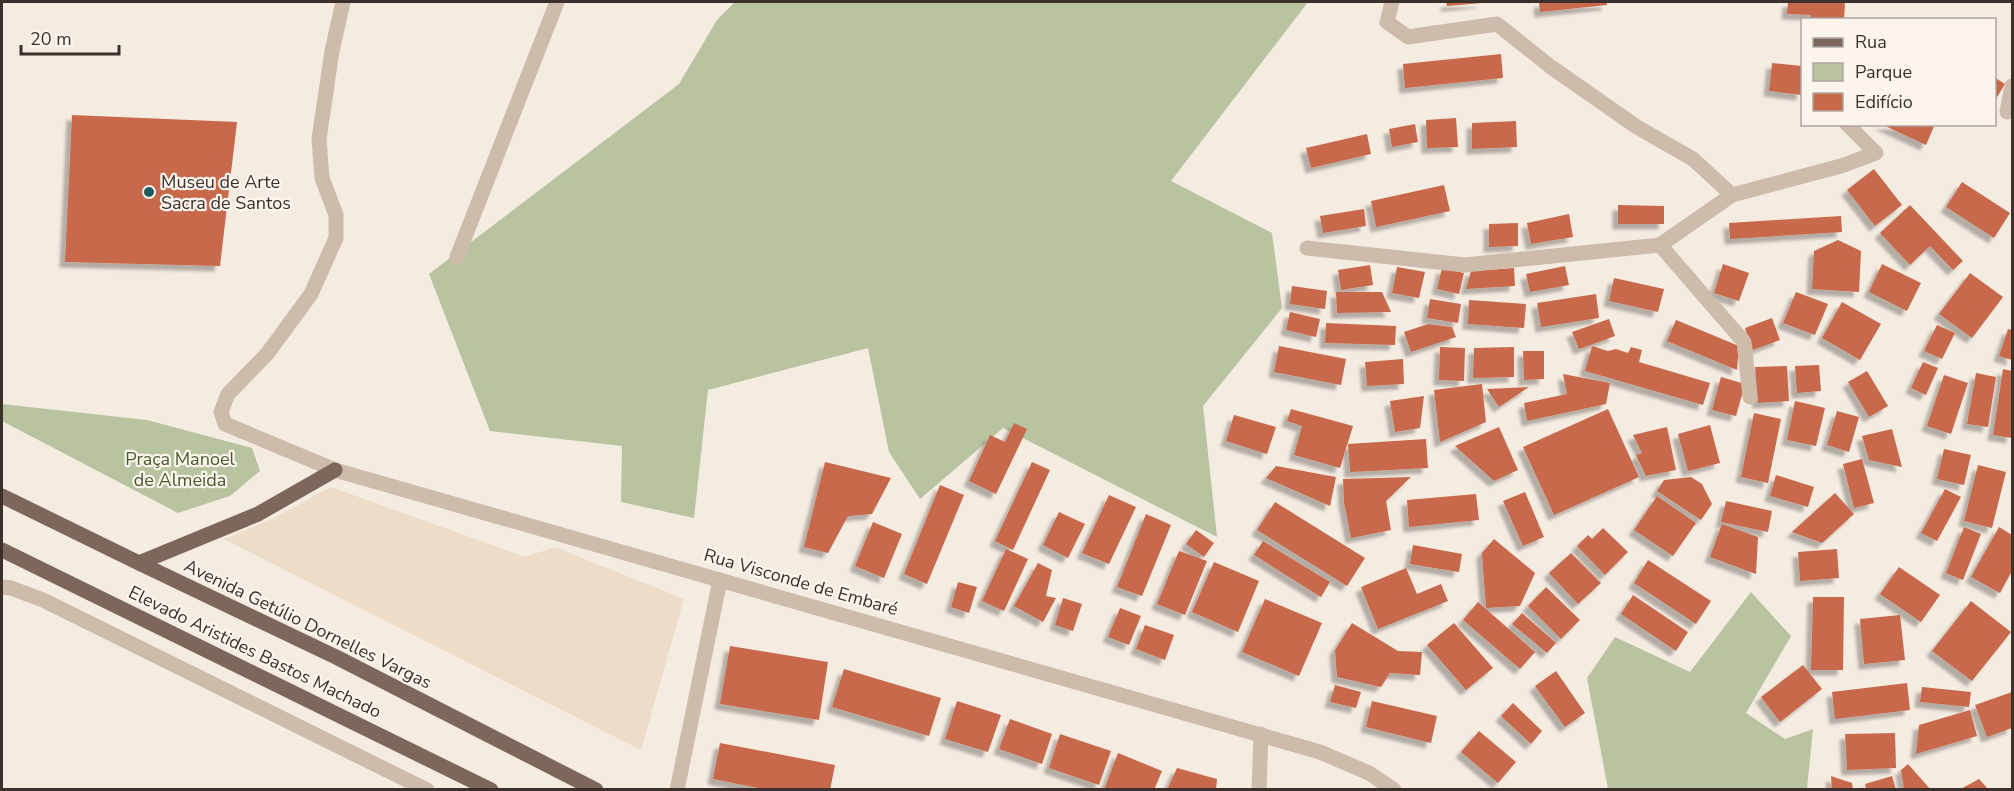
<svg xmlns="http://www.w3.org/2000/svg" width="2014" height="791" font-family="'Nunito Sans',sans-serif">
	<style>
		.green { fill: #b8c4a0 }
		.plaza { fill: #ecdcc8 }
		.building { fill: #c8694b; filter: url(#shadow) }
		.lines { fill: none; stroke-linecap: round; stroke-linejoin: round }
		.minor { stroke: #cdbbac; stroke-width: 15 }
		.major { stroke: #7d675c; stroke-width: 15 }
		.poi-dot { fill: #1f5a5e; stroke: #fbf5ee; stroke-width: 2 }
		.labels { text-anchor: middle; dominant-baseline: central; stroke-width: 4.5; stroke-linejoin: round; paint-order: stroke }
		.poi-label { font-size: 18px; fill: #3b302b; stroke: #fbf5ee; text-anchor: start }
		.park-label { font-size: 18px; fill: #4a5a2e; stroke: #fbf5ee }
		.street-label { font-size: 18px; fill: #3b302b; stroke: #fbf5ee }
	</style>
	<defs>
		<filter id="shadow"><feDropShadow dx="-5.5" dy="5.5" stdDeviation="1.5" flood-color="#0004"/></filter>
	</defs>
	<rect width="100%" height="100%" fill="#f4ebe1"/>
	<g class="green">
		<polygon points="735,2 1308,2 1171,181 1272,233 1282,308 1203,406 1217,537 1003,428 920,499 889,452 868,348 708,390 694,518 621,502 622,446 490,431 429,274 679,84 717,20"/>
		<polygon points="2,404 147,420 252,448 260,471 230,496 178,513 2,421"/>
		<polygon points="1751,592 1791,636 1746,713 1785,739 1813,729 1807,789 1608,789 1587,678 1615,637 1690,672"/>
	</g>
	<polygon class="plaza" points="331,487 525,557 555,547 684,599 641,750 224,539 272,519"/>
	<g class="building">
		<polygon points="1446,2 1482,2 1482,3 1447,6"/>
		<polygon points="1539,2 1607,2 1607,5 1540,12"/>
		<polygon points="1788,2 1845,2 1844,20 1811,20 1811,15 1787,14"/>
		<polygon points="1501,54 1503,78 1405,88 1403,64"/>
		<polygon points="1772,63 1802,66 1802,95 1769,91"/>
		<polygon points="1994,77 2005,84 1997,97 1994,95"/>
		<polygon points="72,115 237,122 220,266 65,262"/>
		<polygon points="1456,118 1458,147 1427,148 1426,120"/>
		<polygon points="1516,121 1517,147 1472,149 1472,123"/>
		<polygon points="1415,124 1418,142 1392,147 1389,129"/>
		<polygon points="1881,124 1935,124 1926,145"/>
		<polygon points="1367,134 1371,154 1311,168 1306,148"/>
		<polygon points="1874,169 1902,205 1875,226 1847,190"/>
		<polygon points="1962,182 2010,213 1994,238 1946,207"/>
		<polygon points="1444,185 1450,211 1376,227 1371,201"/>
		<polygon points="1618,205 1664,206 1664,224 1618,224"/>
		<polygon points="1910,205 1963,261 1953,270 1930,246 1910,265 1880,233"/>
		<polygon points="1364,209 1366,226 1323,233 1320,216"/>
		<polygon points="1569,214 1573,237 1531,244 1527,223"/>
		<polygon points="1841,216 1842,232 1730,239 1729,223"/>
		<polygon points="1518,223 1518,246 1489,247 1489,224"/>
		<polygon points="1838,240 1861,251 1859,292 1812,289 1814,251"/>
		<polygon points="1723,264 1749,273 1739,301 1714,293"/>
		<polygon points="1882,264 1921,283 1907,311 1869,292"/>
		<polygon points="1370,265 1373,285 1341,290 1338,270"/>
		<polygon points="1565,266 1569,285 1530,292 1526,274"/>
		<polygon points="1397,267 1425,272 1419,298 1392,293"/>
		<polygon points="1442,268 1464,273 1459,294 1437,289"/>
		<polygon points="1514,268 1515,286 1466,289 1471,271"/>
		<polygon points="1970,273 2003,297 1972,338 1939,314"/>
		<polygon points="1614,278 1664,289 1658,312 1609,301"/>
		<polygon points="1292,286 1327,291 1325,309 1290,304"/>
		<polygon points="1336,292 1382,292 1391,312 1337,313"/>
		<polygon points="1796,292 1828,304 1815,335 1783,323"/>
		<polygon points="1596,294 1599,318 1541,327 1537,303"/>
		<polygon points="1430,299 1461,304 1458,323 1427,318"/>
		<polygon points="1469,300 1526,304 1524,328 1468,324"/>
		<polygon points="1842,302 1881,324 1860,360 1822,338"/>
		<polygon points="1290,312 1320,319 1316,337 1286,330"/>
		<polygon points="1772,318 1780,340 1753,350 1745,328"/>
		<polygon points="1609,319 1615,336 1579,349 1572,332"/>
		<polygon points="1676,320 1739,346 1737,370 1667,341"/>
		<polygon points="1326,323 1396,326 1395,345 1325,343"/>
		<polygon points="1428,324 1452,327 1456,337 1411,352 1404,332"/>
		<polygon points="1937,325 1955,333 1942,359 1924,351"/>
		<polygon points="2008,329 2012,330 2012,360 1999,356"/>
		<polygon points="1279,346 1346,359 1341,385 1274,372"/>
		<polygon points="1592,346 1608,351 1616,349 1628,353 1631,347 1642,350 1639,362 1710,383 1703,405 1585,371"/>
		<polygon points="1440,347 1465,348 1464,381 1439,380"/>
		<polygon points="1514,347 1514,377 1473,378 1474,348"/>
		<polygon points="1523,351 1544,351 1544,379 1524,380"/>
		<polygon points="1403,359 1404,384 1367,386 1365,362"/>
		<polygon points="1923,362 1938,368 1926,395 1911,388"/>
		<polygon points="1819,365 1821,391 1797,393 1795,366"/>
		<polygon points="1787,366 1789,401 1758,403 1755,367"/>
		<polygon points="2003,369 2012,371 2012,438 1993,435"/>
		<polygon points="1867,371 1888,406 1869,417 1848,382"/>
		<polygon points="1976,373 1996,377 1988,427 1967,424"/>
		<polygon points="1563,374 1610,383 1606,404 1527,421 1524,403 1567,394"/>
		<polygon points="1944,375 1968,383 1951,434 1927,426"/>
		<polygon points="1721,377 1745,384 1736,416 1712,410"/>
		<polygon points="1482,384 1486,422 1440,442 1434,390"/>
		<polygon points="1529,387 1499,407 1487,389"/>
		<polygon points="1424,396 1420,428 1395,432 1390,401"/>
		<polygon points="1795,401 1825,408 1816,446 1787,440"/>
		<polygon points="1291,409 1353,426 1340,468 1294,455 1302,426 1287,421"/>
		<polygon points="1608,409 1639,477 1554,515 1523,447"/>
		<polygon points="1837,411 1859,417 1849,452 1827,445"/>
		<polygon points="1754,413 1781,419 1768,483 1741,477"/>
		<polygon points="1234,415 1276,427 1267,454 1226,441"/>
		<polygon points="1014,423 1027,429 996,494 969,481 990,435 1005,442"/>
		<polygon points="1710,425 1720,463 1688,471 1678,434"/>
		<polygon points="1499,427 1518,470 1494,481 1455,446"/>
		<polygon points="1667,427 1676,470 1646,476 1636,455 1642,453 1633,435"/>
		<polygon points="1892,429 1902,467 1869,460 1862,436"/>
		<polygon points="1426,439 1428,468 1350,472 1348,444"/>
		<polygon points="1944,449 1971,455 1964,485 1937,479"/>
		<polygon points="1862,459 1874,503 1854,508 1843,464"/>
		<polygon points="825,462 891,478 872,514 848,516 828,553 804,547"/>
		<polygon points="1032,462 1050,470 1013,550 995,541"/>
		<polygon points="1978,465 2006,472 1992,528 1964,521"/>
		<polygon points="1276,466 1336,477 1330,506 1266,478"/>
		<polygon points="1776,475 1814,487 1808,507 1770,496"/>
		<polygon points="1411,477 1386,501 1391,530 1351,538 1344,502 1343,479"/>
		<polygon points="1691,477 1702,484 1712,504 1701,520 1657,491 1664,480"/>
		<polygon points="940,485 964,495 927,584 904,574"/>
		<polygon points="1945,489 1961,497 1937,541 1921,533"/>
		<polygon points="1525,492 1544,537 1523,546 1503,501"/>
		<polygon points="1835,493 1854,514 1822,543 1792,532"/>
		<polygon points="1476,494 1479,520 1409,527 1407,500"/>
		<polygon points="1109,495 1136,507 1109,564 1082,553"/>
		<polygon points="1657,496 1696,523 1673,556 1634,530"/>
		<polygon points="1726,501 1772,511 1768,532 1721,522"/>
		<polygon points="1275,502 1365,558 1347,586 1257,530"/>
		<polygon points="1059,512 1085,524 1068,558 1043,545"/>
		<polygon points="1146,514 1171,525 1142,596 1117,587"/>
		<polygon points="873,522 902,534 884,578 855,566"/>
		<polygon points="1722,524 1758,537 1756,574 1710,557"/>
		<polygon points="1964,527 1981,534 1963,580 1946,573"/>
		<polygon points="1999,527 2012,535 2012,571 2000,593 1971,577"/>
		<polygon points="1603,528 1628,552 1605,575 1577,546 1588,535 1592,539"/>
		<polygon points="1196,530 1214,543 1204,557 1186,544"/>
		<polygon points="1494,539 1535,573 1520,606 1486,608 1482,553"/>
		<polygon points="1263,541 1330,582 1321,597 1254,555"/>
		<polygon points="1413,545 1462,554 1459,572 1410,564"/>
		<polygon points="1006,549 1028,559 1004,611 982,601"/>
		<polygon points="1837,549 1839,578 1800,581 1798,552"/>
		<polygon points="1179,551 1207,561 1185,615 1157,604"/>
		<polygon points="1571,553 1601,583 1578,604 1549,573"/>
		<polygon points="1648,560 1711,601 1696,624 1634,583"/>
		<polygon points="1214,562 1259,581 1238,632 1192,612"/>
		<polygon points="1038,563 1052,570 1046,596 1056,598 1043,622 1014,606"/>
		<polygon points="1899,567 1940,595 1921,622 1880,594"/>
		<polygon points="1406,568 1417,594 1441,584 1448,601 1378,629 1361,587"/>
		<polygon points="958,582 977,587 969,613 951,607"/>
		<polygon points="1546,587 1580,620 1561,639 1528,606"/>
		<polygon points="1633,595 1688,632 1676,651 1621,614"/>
		<polygon points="1813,597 1844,597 1843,670 1811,670"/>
		<polygon points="1063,598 1082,604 1073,631 1055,625"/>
		<polygon points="1265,599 1322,623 1299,676 1242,652"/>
		<polygon points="1971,601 2011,632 1972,681 1932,651"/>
		<polygon points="1478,602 1535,652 1520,669 1463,620"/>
		<polygon points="1120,608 1141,616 1129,645 1108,637"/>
		<polygon points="1522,613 1556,643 1547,653 1512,624"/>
		<polygon points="1900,615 1905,660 1864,664 1860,619"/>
		<polygon points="1352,623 1398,651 1422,652 1420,675 1390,673 1381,687 1337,677 1335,650"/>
		<polygon points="1454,623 1493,668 1466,690 1427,645"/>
		<polygon points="1145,625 1174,635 1165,660 1136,649"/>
		<polygon points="730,646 828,662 819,720 720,704"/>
		<polygon points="1803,665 1822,689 1780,722 1761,697"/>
		<polygon points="844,669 941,698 929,736 832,707"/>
		<polygon points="1556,671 1585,713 1565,727 1535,686"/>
		<polygon points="1907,683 1910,710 1835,719 1832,692"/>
		<polygon points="1335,685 1361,692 1356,708 1330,702"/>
		<polygon points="1922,687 1971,692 1969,707 1920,702"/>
		<polygon points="2012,692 2012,728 1987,737 1975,705"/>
		<polygon points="957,701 1001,715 988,752 945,739"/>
		<polygon points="1372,701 1437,716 1431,743 1366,727"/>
		<polygon points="1513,703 1542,731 1531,744 1501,716"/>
		<polygon points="1970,710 1977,736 1916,754 1919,725"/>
		<polygon points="1010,719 1052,734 1042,764 999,749"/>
		<polygon points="1479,731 1516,762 1498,783 1461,752"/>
		<polygon points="1895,733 1896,768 1847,770 1845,734"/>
		<polygon points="1060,734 1111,751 1099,785 1049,768"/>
		<polygon points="720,743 835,765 830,790 768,790 713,779"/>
		<polygon points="1118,753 1162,771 1154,790 1104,790"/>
		<polygon points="1908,764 1931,790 1904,790 1901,770"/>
		<polygon points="1177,768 1217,779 1216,790 1167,790"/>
		<polygon points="1831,776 1852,783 1853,790 1832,790"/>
		<polygon points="1892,776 1896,790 1867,790 1865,784"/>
		<polygon points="1979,779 1989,790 1959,790"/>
	</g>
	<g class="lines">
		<g class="minor">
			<polyline points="343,2 332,51 319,139 322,178 336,215 336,238 311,294 267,354 228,394 221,412 225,424 335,470 1320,752 1369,773 1394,790"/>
			<polyline points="1392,2 1387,22 1408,37 1497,24 1551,67 1637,127 1693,159 1732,195"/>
			<polyline points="2007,112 2012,86"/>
			<polyline points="1660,245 1744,342 1750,397"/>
			<polyline points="1307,248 1465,265 1660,245 1732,195 1841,166 1876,153 1847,124"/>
			<polyline points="457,257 557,2"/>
			<polyline points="2,587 11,588 43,600 427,790"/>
			<polyline points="677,790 720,580"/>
			<polyline points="1259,790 1261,734"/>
		</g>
		<g class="major">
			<polyline points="2,496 139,563 336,657 596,790"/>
			<polyline points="2,550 491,790"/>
			<polyline points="139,563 258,514 335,470"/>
		</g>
	</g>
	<circle class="poi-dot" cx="149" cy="192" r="6"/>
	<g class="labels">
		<g class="poi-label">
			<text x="161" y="182">Museu de Arte<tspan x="161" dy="21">Sacra de Santos</tspan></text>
		</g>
		<g class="park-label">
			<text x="180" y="459">Praça Manoel<tspan x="180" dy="21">de Almeida</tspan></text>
		</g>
		<g class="street-label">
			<text transform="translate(801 582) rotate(16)">Rua Visconde de Embaré</text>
			<text transform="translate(308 624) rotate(26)">Avenida Getúlio Dornelles Vargas</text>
			<text transform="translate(255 652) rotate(26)">Elevado Aristides Bastos Machado</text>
		</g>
	</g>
	<rect width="2014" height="791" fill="none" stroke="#3b302b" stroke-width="6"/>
	<rect x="1801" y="18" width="195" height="108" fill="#fbf5ee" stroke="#aea6a0" stroke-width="1.5"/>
	<rect x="1813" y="38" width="30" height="9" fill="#7d675c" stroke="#aea6a0" stroke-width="1.5"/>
	<text x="1855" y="48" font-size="18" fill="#3b302b">Rua</text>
	<rect x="1813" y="63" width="30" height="18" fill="#b8c4a0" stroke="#aea6a0" stroke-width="1.5"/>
	<text x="1855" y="78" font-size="18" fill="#3b302b">Parque</text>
	<rect x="1813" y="93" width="30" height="18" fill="#c8694b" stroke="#aea6a0" stroke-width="1.5"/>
	<text x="1855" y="108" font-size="18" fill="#3b302b">Edifício</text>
	<path d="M21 45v9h98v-9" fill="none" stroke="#3b302b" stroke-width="3"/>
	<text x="30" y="45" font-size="18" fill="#3b302b" stroke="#fbf5ee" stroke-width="4.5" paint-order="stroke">20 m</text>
</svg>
